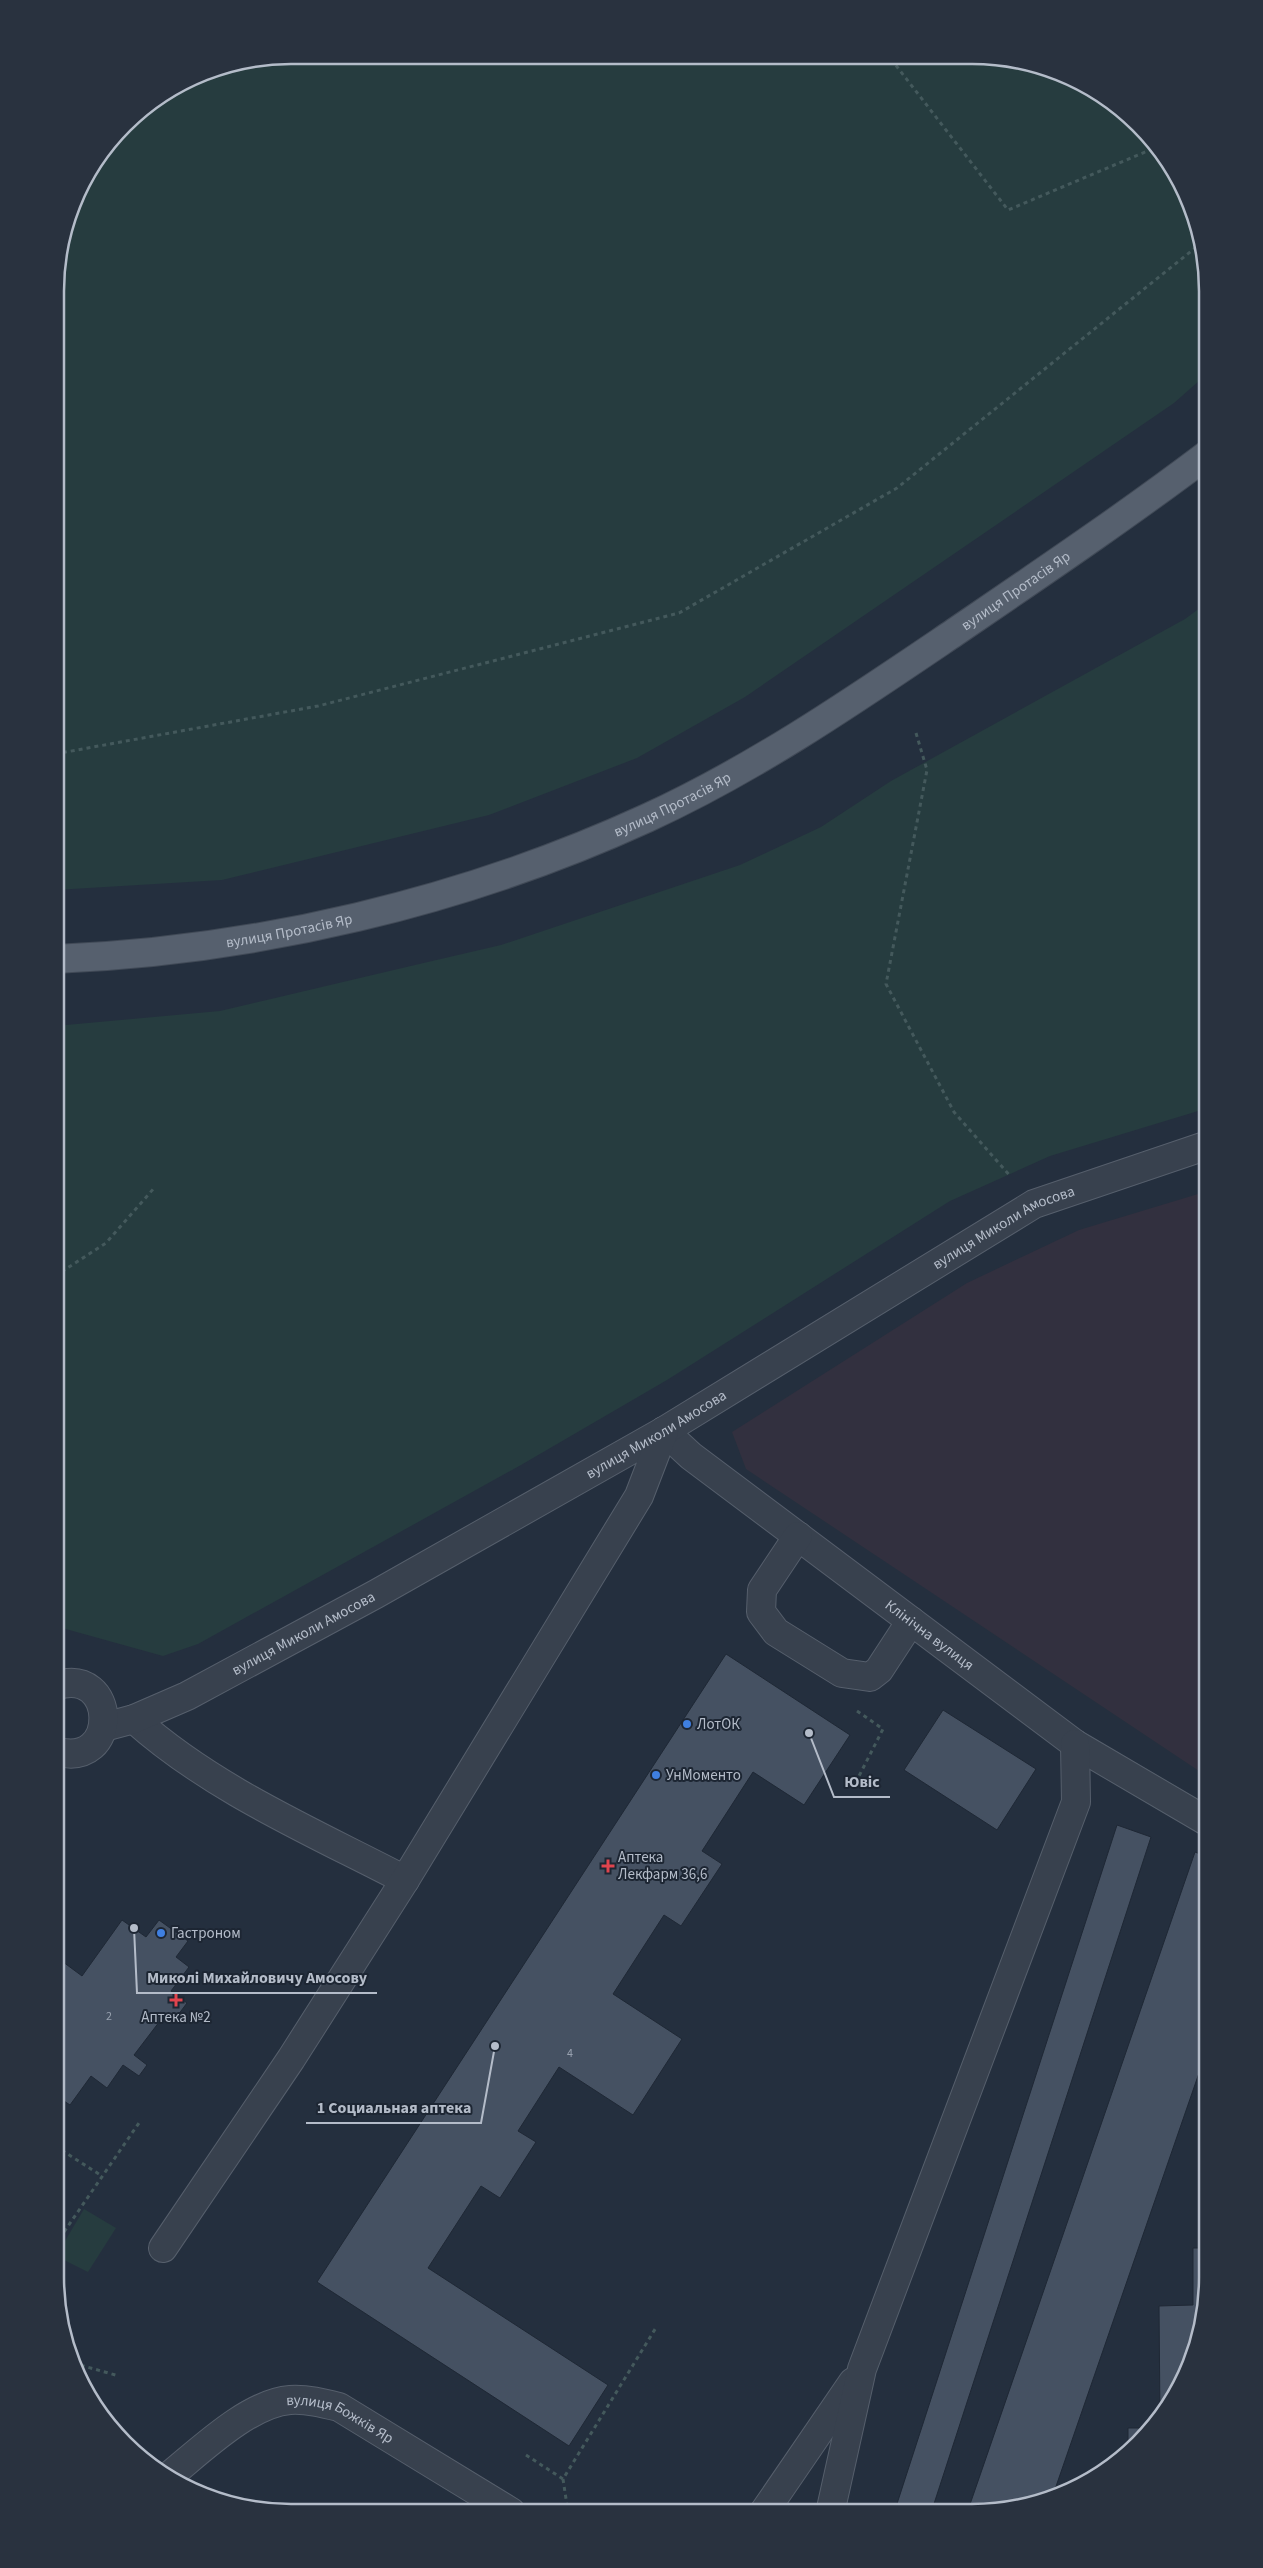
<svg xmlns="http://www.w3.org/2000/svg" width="1263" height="2568" font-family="'Source Sans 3',sans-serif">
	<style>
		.medical { fill: #32303f }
		.green { fill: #263c3f }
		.building { fill: #455162; stroke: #1f2835 }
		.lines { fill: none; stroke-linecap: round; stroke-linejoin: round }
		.minor-casing { stroke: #565f6c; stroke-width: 30 }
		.major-casing { stroke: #414a57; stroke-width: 30 }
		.path { stroke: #44595c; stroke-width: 3; stroke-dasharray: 4 4; stroke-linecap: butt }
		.minor { stroke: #38414e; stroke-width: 28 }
		.major { stroke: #56606e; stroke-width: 28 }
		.shop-dot { fill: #3f7fe0; stroke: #1d2633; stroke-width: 2 }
		.health-dot { fill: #e0444e; stroke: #1d2633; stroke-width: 2 }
		.labels { text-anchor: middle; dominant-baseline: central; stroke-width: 4; stroke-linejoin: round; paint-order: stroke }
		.number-label { font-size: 12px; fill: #98a1af }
		.street-label { font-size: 15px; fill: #b4bcc9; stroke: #1d2633 }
		.poi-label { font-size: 15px; fill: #b4bcc9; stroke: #1d2633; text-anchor: start }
		.rim { fill: none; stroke: #b4bcc9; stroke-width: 2.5 }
		.leader { fill: none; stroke: #b4bcc9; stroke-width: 2 }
		.callout-dot { fill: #b4bcc9; stroke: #1d2633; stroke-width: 2 }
		.callout-label { font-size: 16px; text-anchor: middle; font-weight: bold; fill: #b4bcc9; stroke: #1d2633; stroke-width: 4; stroke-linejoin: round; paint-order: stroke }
	</style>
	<rect width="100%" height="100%" fill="#242f3e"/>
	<polygon class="medical" points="1208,1191 1208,1777 746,1469 732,1432 967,1283 1079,1230"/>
	<g class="green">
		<polygon points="291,55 1018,59 1077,79 1128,114 1168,160 1196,215 1208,291 1208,373 1174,403 745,697 637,758 489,815 222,880 55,890 56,275 79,187 135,114 201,73"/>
		<polygon points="1208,602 1208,1108 1050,1156 950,1201 667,1380 521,1465 198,1644 163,1656 55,1626 55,1026 220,1011 415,965 501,945 740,865 821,827 891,781 1185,619"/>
		<polygon points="84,2209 116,2228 88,2272 56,2256"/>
	</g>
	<g class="building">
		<polygon points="726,1654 850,1735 804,1805 753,1772 702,1851 722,1864 681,1926 664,1915 613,1994 682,2039 633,2115 559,2067 518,2131 536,2142 500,2198 481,2186 428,2268 608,2385 569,2446 317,2282"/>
		<polygon points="943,1710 1036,1769 997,1830 904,1770"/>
		<polygon points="1117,1825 1151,1837 931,2513 894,2513"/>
		<polygon points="1195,1852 1208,1857 1208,2047 1052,2498 967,2513"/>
		<polygon points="122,1920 146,1937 159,1920 188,1941 176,1957 189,1967 171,1991 187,2003 175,2019 166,2013 134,2055 147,2065 139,2076 123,2065 107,2088 91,2076 70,2105 55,2095 55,1956 82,1976"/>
		<polygon points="1208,2203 1208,2219 1203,2218"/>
		<polygon points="1193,2248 1208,2248 1208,2292 1195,2353 1160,2420 1159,2306 1193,2305"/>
		<polygon points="1128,2428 1152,2428 1128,2450"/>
	</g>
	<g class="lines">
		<g class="minor-casing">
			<g id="minor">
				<path id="s1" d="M664,1431L691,1456L1075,1744L1208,1822"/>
				<polyline points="798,1536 762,1590 761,1612 776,1632 842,1673 870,1677 879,1670 911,1621"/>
				<path d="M134,1719C212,1789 313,1832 405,1880"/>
				<path id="s2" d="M104,1727L134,1719L187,1696L376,1594L664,1431L1034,1204L1208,1145"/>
				<path d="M55,1751C121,1771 118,1664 55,1686"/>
				<polyline points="163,2248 291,2059 405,1880 639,1496 664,1431"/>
				<path id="s3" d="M169,2476C200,2451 249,2403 290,2400C307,2399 323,2403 339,2407L511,2512"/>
				<polyline points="764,2512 853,2382"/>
				<polyline points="830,2513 862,2369 1076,1802 1075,1744"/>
			</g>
		</g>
		<g class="major-casing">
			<g id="major">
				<path id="s4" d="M55,959C256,951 464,902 647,818C756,768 856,699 955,632C1040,574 1126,516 1208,454"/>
			</g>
		</g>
		<g class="path">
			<polyline points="891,59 1008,210 1157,147"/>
			<polyline points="916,733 927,770 886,984 954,1112 1011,1177"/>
			<polyline points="55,754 318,706 679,613 897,488 1200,244"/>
			<polyline points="55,1276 106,1243 155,1187"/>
			<polyline points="857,1711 883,1729 857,1780"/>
			<polyline points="55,2122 59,2125"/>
			<polyline points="55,2146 102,2176"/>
			<polyline points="55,2245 141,2120"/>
			<polyline points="73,2363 119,2376"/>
			<polyline points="526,2455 563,2479 657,2326"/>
			<polyline points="563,2479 568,2512"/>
		</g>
		<use href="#minor" class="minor"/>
		<use href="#major" class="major"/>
	</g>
	<g class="shop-dot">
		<circle cx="687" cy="1724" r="5"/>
		<circle cx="656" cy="1775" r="5"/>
		<circle cx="161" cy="1933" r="5"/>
	</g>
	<g class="health-dot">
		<path d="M605.5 1858.5h5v5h5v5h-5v5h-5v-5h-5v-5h5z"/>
		<path d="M173.5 1992.5h5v5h5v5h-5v5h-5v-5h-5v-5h5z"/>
	</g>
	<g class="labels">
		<g class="number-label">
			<text x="109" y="2016">2</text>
			<text x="570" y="2053">4</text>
		</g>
		<g class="street-label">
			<text stroke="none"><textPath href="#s4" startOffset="1046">вулиця Протасів Яр</textPath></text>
			<text stroke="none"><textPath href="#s4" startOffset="641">вулиця Протасів Яр</textPath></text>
			<text stroke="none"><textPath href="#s4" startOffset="236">вулиця Протасів Яр</textPath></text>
			<text stroke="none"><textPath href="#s2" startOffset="1031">вулиця Миколи Амосова</textPath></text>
			<text stroke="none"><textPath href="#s2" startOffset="626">вулиця Миколи Амосова</textPath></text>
			<text stroke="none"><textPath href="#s2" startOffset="221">вулиця Миколи Амосова</textPath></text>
			<text stroke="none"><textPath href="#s1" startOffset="335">Клінічна вулиця</textPath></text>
			<text stroke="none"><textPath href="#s3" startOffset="199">вулиця Божків Яр</textPath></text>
		</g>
		<g class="poi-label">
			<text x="697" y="1724">ЛотОК</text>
			<text x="666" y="1775">УнМоменто</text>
			<text x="618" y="1857">Аптека<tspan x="618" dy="17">Лекфарм 36,6</tspan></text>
			<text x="171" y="1933">Гастроном</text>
			<text x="176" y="2017" text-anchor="middle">Аптека №2</text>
		</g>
	</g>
	<path d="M0 0H1263V2568H0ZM291 64H972A227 227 0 0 1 1199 291V2277A227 227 0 0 1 972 2504H291A227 227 0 0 1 64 2277V291A227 227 0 0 1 291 64Z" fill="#29323f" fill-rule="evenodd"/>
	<path class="rim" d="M291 64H972A227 227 0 0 1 1199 291V2277A227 227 0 0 1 972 2504H291A227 227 0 0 1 64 2277V291A227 227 0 0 1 291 64Z"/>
	<path class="leader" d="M809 1733L834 1797H890M134 1928L137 1993H377M495 2046L481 2123H306"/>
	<g class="callout-dot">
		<circle cx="809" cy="1733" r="5"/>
		<circle cx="134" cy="1928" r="5"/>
		<circle cx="495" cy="2046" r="5"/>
	</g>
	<g class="callout-label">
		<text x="862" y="1787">Ювіс</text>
		<text x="257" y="1983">Миколі Михайловичу Амосову</text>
		<text x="394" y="2113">1 Социальная аптека</text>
	</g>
</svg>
